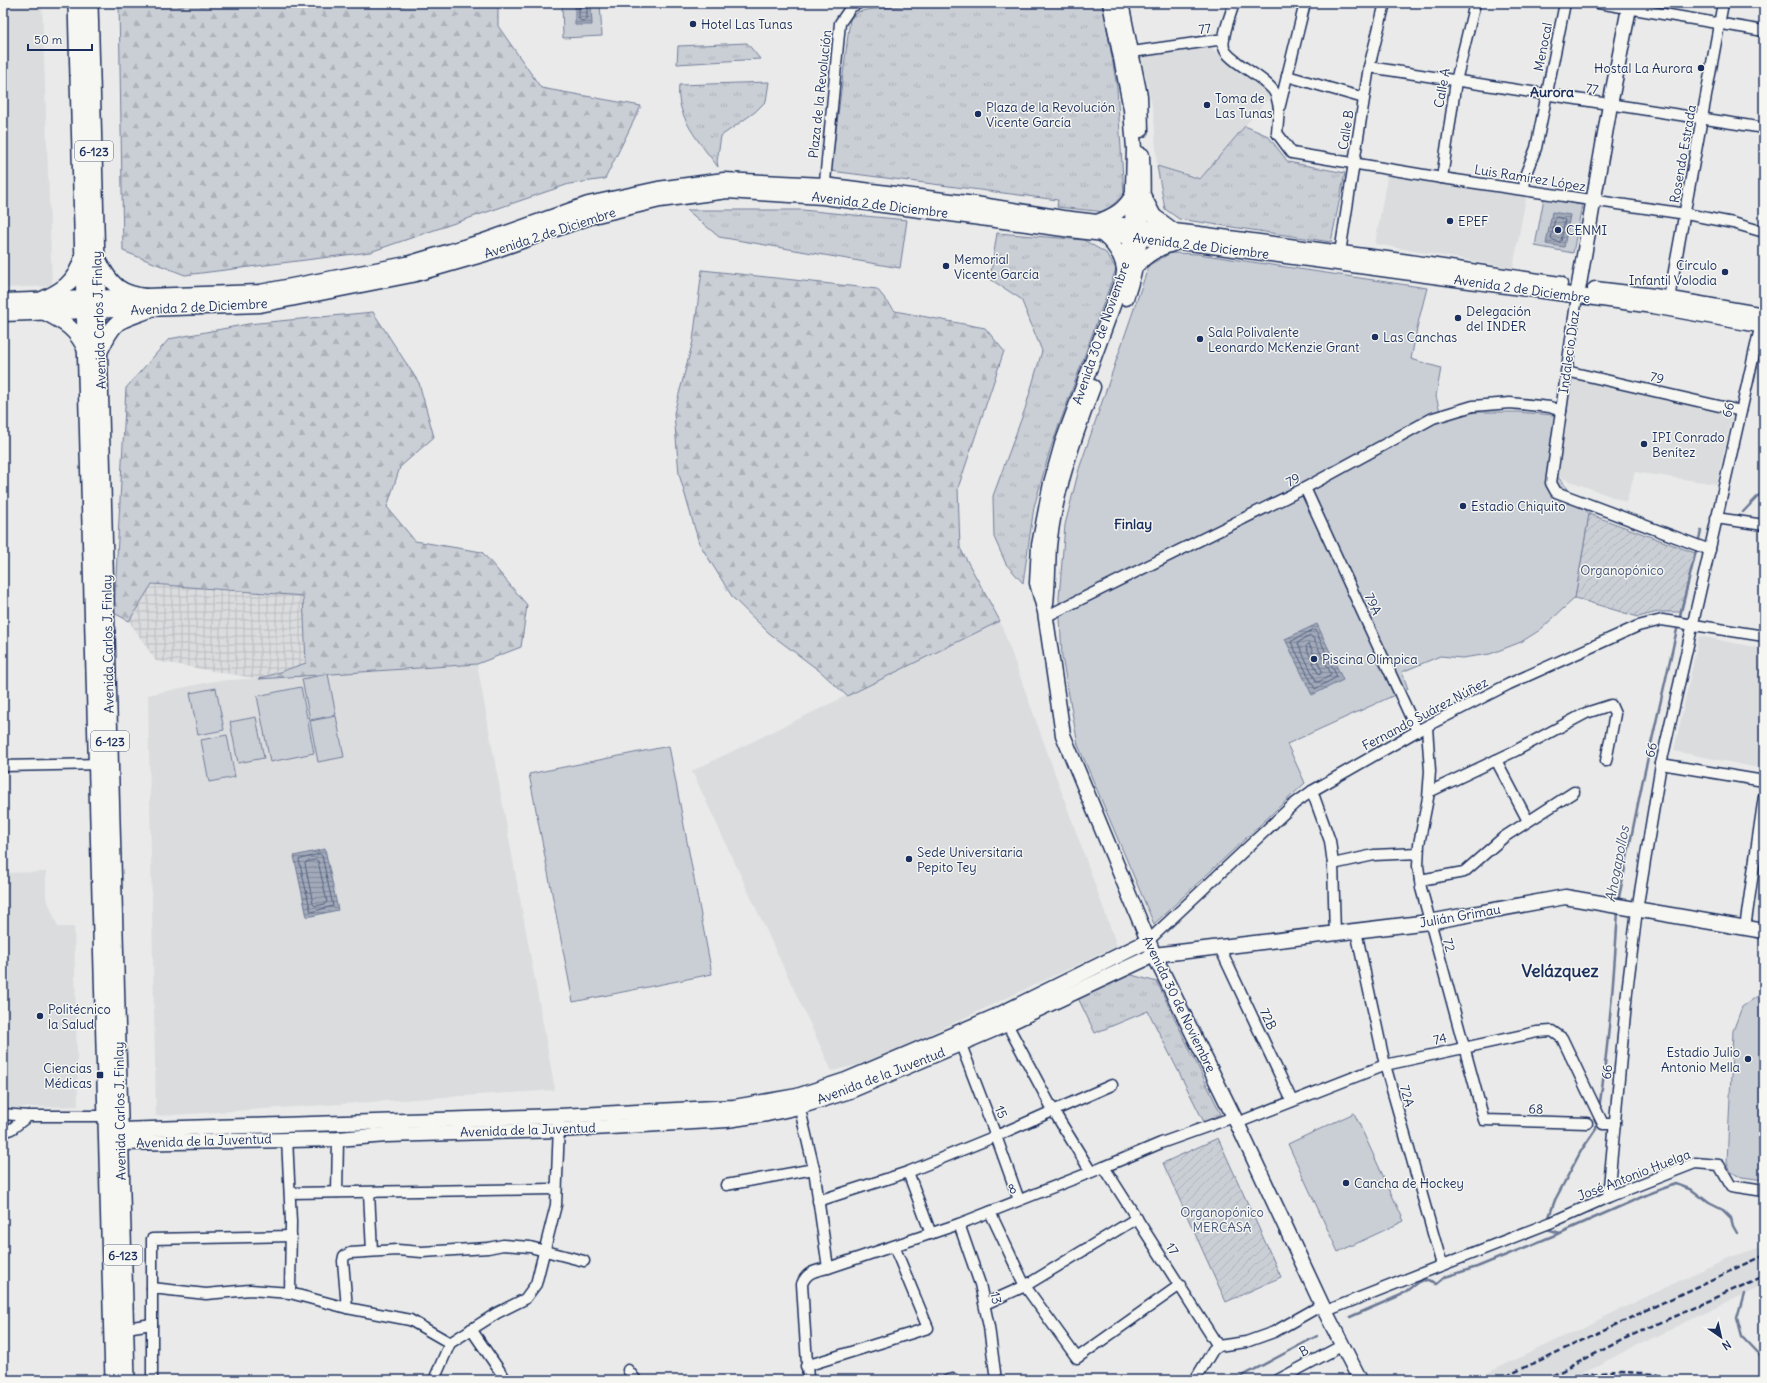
<svg xmlns="http://www.w3.org/2000/svg" width="1767" height="1383" font-family="Delius,sans-serif">
	<style>
		.built { fill: #dadcde }
		.industrial { fill: url(#industrial-grid) }
		.grass { fill: url(#grass-tufts); stroke: #727e9a }
		.forest { fill: url(#forest-firs); stroke: #727e9a }
		.garden { fill: url(#garden-furrows); stroke: #727e9a }
		.pitch { fill: #caced5; stroke: #727e9a }
		.water { fill: url(#water-rules); stroke: #6c7995 }
		.lines { fill: none; stroke-linecap: round; stroke-linejoin: round }
		.shore { stroke: #516083; stroke-width: 1 }
		.stream { stroke: #6c7995; stroke-width: 2.5 }
		.street-casing { stroke: #1b2f5e; stroke-width: 13 }
		.secondary-casing { stroke: #1b2f5e; stroke-width: 17 }
		.primary-casing { stroke: #1b2f5e; stroke-width: 18 }
		.street { stroke: #f6f6f2; stroke-width: 10 }
		.secondary { stroke: #f6f6f2; stroke-width: 14 }
		.primary { stroke: #f6f6f2; stroke-width: 15 }
		.rail { stroke: #1b2f5e; stroke-width: 2.5; stroke-dasharray: 6 3; stroke-linecap: butt }
		.poi-dot { fill: #1b2f5e; stroke: #f6f6f2; stroke-width: 1.5 }
		.labels { text-anchor: middle; dominant-baseline: central; stroke-width: 3; stroke-linejoin: round; paint-order: stroke }
		.shield { fill: #f6f6f2; stroke: #5d6b8a; stroke-width: 1 }
		.shield-label { font-size: 12px; font-weight: bold; fill: #1b2f5e }
		.poi-label { font-size: 13px; fill: #1b2f5e; stroke: #f6f6f2; text-anchor: start }
		.street-label { font-size: 13px; fill: #1b2f5e; stroke: #f6f6f2 }
		.park-label { font-size: 13px; fill: #47577c; stroke: #f6f6f2 }
		.neighbourhood-label { font-size: 14px; font-weight: bold; fill: #1b2f5e; stroke: #f6f6f2 }
		.water-label { font-size: 14px; font-style: italic; fill: #44547a; stroke: #f6f6f2 }
		.district-label { font-size: 17px; font-weight: bold; fill: #1b2f5e; stroke: #f6f6f2 }
	</style>
	<defs>
		<pattern id="industrial-grid" width="8" height="8" patternUnits="userSpaceOnUse"><rect width="8" height="8" fill="#dadcde"/><path d="M0 4h8M4 0v8" fill="none" stroke="#babdc1"/></pattern>
		<pattern id="grass-tufts" width="24" height="20" patternUnits="userSpaceOnUse"><rect width="24" height="20" fill="#caced5"/><path d="M3 7l-1-3M5 7V3M7 7l1-3M15 17l-1-3M17 17v-4M19 17l1-3" fill="none" stroke="#adb1b9"/></pattern>
		<pattern id="forest-firs" width="22" height="20" patternUnits="userSpaceOnUse"><rect width="22" height="20" fill="#caced5"/><path d="M5 1l3.5 6h-7zM16 11l3.5 6h-7z" fill="#adb1b9"/></pattern>
		<pattern id="garden-furrows" width="10" height="10" patternUnits="userSpaceOnUse"><rect width="10" height="10" fill="#caced5"/><path d="M-1 1l2-2M0 10L10 0M9 11l2-2" fill="none" stroke="#adb1b9"/></pattern>
		<pattern id="water-rules" width="6" height="5" patternUnits="userSpaceOnUse"><rect width="6" height="5" fill="#a2aaba"/><path d="M0 2.5h6" fill="none" stroke="#838b9a"/></pattern>
	</defs>
	<rect width="100%" height="100%" fill="#e9eae9"/>
	<filter id="ink" filterUnits="userSpaceOnUse"><feTurbulence type="fractalNoise" baseFrequency=".025" numOctaves="2"/><feDisplacementMap in="SourceGraphic" scale="8" xChannelSelector="R" yChannelSelector="G"/><feConvolveMatrix kernelMatrix="1 2 1 2 8 2 1 2 1" color-interpolation-filters="sRGB"/></filter>
	<g filter="url(#ink)">
		<g class="built">
			<polygon points="3,3 42,3 52,286 3,288"/>
			<polygon points="1209,46 1271,95 1200,179 1157,166 1154,115 1141,55"/>
			<polygon points="1388,173 1526,197 1513,268 1375,244"/>
			<polygon points="1572,378 1732,413 1717,484 1635,472 1626,502 1557,476"/>
			<polygon points="1000,621 1117,946 873,1061 832,1071 692,771"/>
			<polygon points="1699,636 1764,649 1764,741 1759,768 1674,751"/>
			<polygon points="477,664 555,1090 156,1116 148,695 215,681"/>
			<polygon points="46,872 46,897 58,927 74,927 78,1106 3,1108 3,873"/>
			<polygon points="1764,1246 1764,1284 1567,1380 1473,1380 1725,1259"/>
		</g>
		<polygon class="industrial" points="152,584 303,596 306,663 259,679 156,661 129,621"/>
		<g class="grass">
			<polygon points="926,3 1103,3 1117,88 1124,194 1105,212 1057,207 1058,200 831,171 850,19 858,12 866,10"/>
			<polygon points="747,43 760,59 677,64 678,46"/>
			<path d="M769,82L766,101L755,112L721,136L717,161L718,167C700,143 675,116 679,85Z"/>
			<polygon points="1245,126 1268,136 1288,162 1345,173 1331,242 1179,219 1165,209 1157,166 1200,179"/>
			<polygon points="687,210 802,210 907,220 900,268 719,237"/>
			<polygon points="997,233 1084,240 1106,253 1116,269 1050,450 1034,507 1023,583 1006,564 994,537 993,496 1025,409 1042,351 1021,299 990,279"/>
			<polygon points="1128,974 1157,982 1221,1114 1204,1122 1148,1011 1095,1033 1078,998"/>
		</g>
		<g class="forest">
			<polygon points="119,3 498,3 498,26 541,88 641,106 605,179 569,184 370,252 185,275 123,251"/>
			<polygon points="702,270 877,289 895,311 985,328 1004,351 958,488 960,548 1000,621 847,696 821,672 769,633 733,598 699,543 679,474 674,413 693,341"/>
			<polygon points="373,312 419,383 434,437 400,467 387,507 415,541 482,552 527,605 521,647 477,664 259,679 306,663 303,596 152,584 129,621 114,613 126,388 169,339 248,324"/>
		</g>
		<g class="garden">
			<polygon points="1589,514 1695,553 1680,612 1658,612 1638,617 1575,598"/>
			<polygon points="1218,1138 1281,1277 1226,1302 1163,1163"/>
		</g>
		<g class="pitch">
			<polygon points="562,3 600,3 602,36 563,38"/>
			<polygon points="1544,198 1582,205 1573,253 1535,246"/>
			<polygon points="1171,253 1198,254 1427,288 1419,319 1411,359 1441,368 1436,396 1442,419 1476,412 1517,412 1566,416 1557,476 1589,514 1575,598 1540,630 1521,642 1490,654 1462,658 1440,656 1402,672 1408,689 1287,744 1305,783 1154,924 1078,745 1062,657 1059,598 1065,525 1079,469 1149,265"/>
			<polygon points="328,674 336,715 310,720 302,679"/>
			<polygon points="301,687 314,753 270,762 257,696"/>
			<polygon points="216,688 224,730 198,735 190,693"/>
			<polygon points="336,716 344,757 318,762 310,721"/>
			<polygon points="256,717 264,758 238,763 230,722"/>
			<polygon points="227,735 235,777 209,782 201,740"/>
			<polygon points="669,746 712,974 573,1002 529,774"/>
			<polygon points="1762,993 1764,993 1764,1180 1742,1177 1731,1172 1727,1163 1733,1031 1742,1007"/>
			<polygon points="1354,1113 1404,1221 1338,1252 1288,1144"/>
		</g>
		<g class="water">
			<polygon points="575,3 591,3 592,25 575,25"/>
			<polygon points="1552,212 1570,215 1564,247 1546,244"/>
			<polygon points="1317,624 1343,680 1312,695 1285,639"/>
			<polygon points="325,849 338,910 307,917 294,856"/>
		</g>
		<g class="lines">
			<g class="shore">
				<polyline points="579,3 579,19 581,21 587,20 587,3"/>
				<polygon points="1557,217 1565,220 1561,241 1559,242 1551,239 1555,219"/>
				<polygon points="1313,630 1316,631 1337,677 1315,689 1291,642"/>
				<polygon points="1311,636 1313,638 1331,674 1330,676 1318,682 1316,681 1298,644 1299,642"/>
				<polygon points="1309,644 1322,671 1321,674 1318,673 1306,647"/>
				<polygon points="320,854 322,856 333,906 311,912 299,860"/>
				<polygon points="316,860 318,861 327,902 325,904 315,906 313,904 305,864 306,862"/>
			</g>
			<g class="stream">
				<polyline points="1743,512 1764,490"/>
				<polyline points="1698,543 1701,531"/>
				<polyline points="1679,620 1697,547"/>
				<polyline points="1618,902 1642,784 1678,625"/>
				<path d="M1599,1109C1609,1043 1614,977 1618,911"/>
				<polyline points="1548,1220 1555,1200 1581,1151 1596,1129 1597,1122"/>
				<polyline points="1548,1227 1547,1229 1560,1233"/>
				<polyline points="1744,1293 1737,1318 1742,1337 1764,1360"/>
				<polyline points="1350,1317 1401,1295 1418,1282 1424,1280 1437,1284 1445,1277 1477,1267 1560,1233 1653,1192 1676,1184 1692,1190 1709,1203 1723,1210 1731,1218 1733,1226 1737,1233"/>
				<polyline points="1235,1380 1317,1336"/>
			</g>
			<g class="street-casing">
				<g id="street">
					<path d="M1234,3C1231,14 1221,37 1224,48C1228,62 1266,77 1275,93C1277,97 1278,103 1279,108"/>
					<polyline points="1305,3 1279,109 1277,133 1292,153 1442,178 1686,214 1733,223 1764,232"/>
					<polyline points="1598,3 1764,31"/>
					<polyline points="1125,53 1224,39"/>
					<polyline points="1369,67 1764,128"/>
					<polyline points="1287,76 1364,98"/>
					<polyline points="1442,178 1456,81 1475,3"/>
					<polyline points="1524,189 1526,173 1536,148 1565,3"/>
					<polyline points="824,192 840,23 851,7 859,3"/>
					<polyline points="1339,259 1369,67 1385,3"/>
					<polyline points="1577,296 1551,483 1556,492 1710,550"/>
					<polyline points="1668,304 1723,3"/>
					<polyline points="1566,371 1741,411"/>
					<polyline points="1305,488 1417,731"/>
					<polyline points="1716,518 1764,525"/>
					<polyline points="1045,617 1305,488 1433,418 1473,406 1510,403 1550,407 1561,411"/>
					<polyline points="1427,727 1430,771 1428,798 1419,844 1418,866 1421,888 1484,1120 1587,1123"/>
					<polyline points="1496,760 1528,821"/>
					<polyline points="1661,764 1764,781"/>
					<polyline points="3,766 103,764"/>
					<polyline points="1312,791 1330,841 1333,864 1335,934"/>
					<polyline points="1429,792 1515,751 1586,713 1611,705 1615,714 1606,761"/>
					<polyline points="1333,864 1374,855 1418,853"/>
					<polyline points="1420,880 1464,872 1504,837 1574,792"/>
					<polyline points="1745,928 1764,796"/>
					<polyline points="1356,931 1385,1065 1442,1265"/>
					<polyline points="1148,941 1294,804 1312,791 1417,731 1509,684 1638,626 1662,620 1764,636"/>
					<polyline points="1220,948 1292,1101"/>
					<polyline points="1007,1024 1053,1110 1091,1172"/>
					<polyline points="958,1037 996,1136 1019,1200"/>
					<polyline points="798,1101 814,1169 828,1268"/>
					<polyline points="3,1114 28,1116 107,1116"/>
					<polyline points="1237,1123 1385,1065 1537,1032 1552,1031 1562,1038 1603,1124 1615,1124"/>
					<polyline points="3,1133 13,1128 28,1116"/>
					<polyline points="287,1138 291,1222 290,1293"/>
					<polyline points="1104,1167 1218,1346"/>
					<polyline points="908,1172 931,1234"/>
					<polyline points="726,1185 814,1169"/>
					<polyline points="337,1192 338,1139"/>
					<polyline points="290,1193 556,1189"/>
					<polyline points="369,1193 372,1251"/>
					<polyline points="1608,1197 1627,992 1637,910 1661,764 1762,319"/>
					<polyline points="818,1201 908,1172 996,1136 1112,1085"/>
					<polyline points="990,1212 1025,1286 1077,1358 1180,1285"/>
					<polyline points="959,1224 980,1284 989,1327 996,1380"/>
					<polyline points="152,1288 206,1294 250,1290 290,1293 347,1308 410,1320 450,1343"/>
					<polyline points="985,1304 1025,1286 1137,1218"/>
					<polyline points="347,1308 343,1261 344,1256 350,1253 397,1250 422,1252 488,1248 503,1245 530,1247 584,1261"/>
					<polyline points="1326,1311 1552,1222 1608,1197 1695,1163 1719,1165 1731,1186 1764,1191"/>
					<polyline points="120,1329 152,1324"/>
					<polyline points="471,1329 506,1380"/>
					<polyline points="806,1366 928,1328 894,1246"/>
					<polyline points="628,1370 636,1380"/>
					<polyline points="152,1380 152,1239 291,1236"/>
					<polyline points="434,1380 450,1343 497,1313 525,1299 536,1284 556,1205 559,1124"/>
					<path d="M808,1380L802,1284C807,1271 816,1271 828,1268L959,1224L1104,1167L1161,1143L1234,1117"/>
					<polyline points="948,1380 953,1379"/>
					<polyline points="1195,1380 1213,1350 1218,1346 1246,1342 1274,1332 1322,1305"/>
					<polyline points="1278,1380 1343,1345"/>
				</g>
			</g>
			<g class="secondary-casing">
				<g id="secondary">
					<polyline points="1110,3 1131,109 1134,149 1132,227 1123,278 1062,444 1051,483 1039,545 1037,583 1045,612 1063,735 1154,955 1237,1123 1322,1305 1360,1380"/>
					<polyline points="1121,3 1140,96 1141,130"/>
					<polyline points="1144,197 1154,216 1173,230"/>
					<path d="M1097,222C1113,216 1125,210 1133,194"/>
					<path d="M1102,234C1113,243 1122,255 1124,269"/>
					<path d="M1135,267C1147,255 1157,248 1173,244"/>
					<polyline points="1595,289 1654,296 1764,315"/>
					<polyline points="1577,296 1610,105 1630,3"/>
					<path d="M1126,298C1143,251 1144,204 1142,155"/>
					<polyline points="3,301 260,292 407,264 481,242 588,204 658,189 724,180 824,185 975,204 1063,218 1199,234 1402,261 1560,284"/>
					<polyline points="3,314 260,305 412,275 485,254 593,216 660,200 727,191 823,197 1086,232 1197,244 1653,306 1764,326"/>
					<path d="M1046,604C1048,584 1048,565 1049,546C1055,491 1074,438 1093,387"/>
					<polyline points="110,1135 120,1130 560,1116 734,1107 797,1096 846,1080 994,1017 1148,941"/>
					<polyline points="110,1138 120,1143 338,1139 386,1135 559,1130 727,1120 767,1114 799,1107 850,1091 1007,1024 1154,955 1429,922 1565,897 1764,931"/>
				</g>
			</g>
			<g class="primary-casing">
				<g id="primary">
					<polyline points="76,3 113,1380"/>
					<polyline points="90,3 127,1380"/>
					<path d="M99,261C111,286 121,294 148,297"/>
					<path d="M41,300C63,290 74,283 82,259"/>
					<path d="M46,313C64,322 77,330 85,349"/>
					<path d="M101,349C116,317 119,322 149,310"/>
				</g>
			</g>
			<use href="#street" class="street"/>
			<use href="#secondary" class="secondary"/>
			<use href="#primary" class="primary"/>
			<g class="rail">
				<polyline points="1498,1380 1764,1255"/>
				<polyline points="1544,1380 1626,1338 1764,1276"/>
				<path d="M1556,1380C1598,1370 1640,1369 1682,1380"/>
			</g>
		</g>
	</g>
	<g class="poi-dot">
		<circle cx="693" cy="24" r="4"/>
		<circle cx="1701" cy="68" r="4"/>
		<circle cx="1207" cy="105" r="4"/>
		<circle cx="978" cy="114" r="4"/>
		<circle cx="1450" cy="221" r="4"/>
		<circle cx="1558" cy="230" r="4"/>
		<circle cx="946" cy="266" r="4"/>
		<circle cx="1725" cy="272" r="4"/>
		<circle cx="1458" cy="318" r="4"/>
		<circle cx="1375" cy="337" r="4"/>
		<circle cx="1200" cy="339" r="4"/>
		<circle cx="1644" cy="444" r="4"/>
		<circle cx="1463" cy="506" r="4"/>
		<circle cx="1314" cy="659" r="4"/>
		<circle cx="909" cy="859" r="4"/>
		<circle cx="40" cy="1016" r="4"/>
		<circle cx="1748" cy="1059" r="4"/>
		<rect x="96" y="1071" width="8" height="8" rx="2"/>
		<circle cx="1346" cy="1183" r="4"/>
	</g>
	<g class="labels">
		<g class="shield">
			<rect x="75" y="141" width="38" height="20" rx="3"/>
			<rect x="91" y="731" width="38" height="20" rx="3"/>
			<rect x="104" y="1245" width="38" height="20" rx="3"/>
		</g>
		<g class="shield-label">
			<text x="94" y="151">6-123</text>
			<text x="110" y="741">6-123</text>
			<text x="123" y="1255">6-123</text>
		</g>
		<g class="poi-label">
			<text x="701" y="24">Hotel Las Tunas</text>
			<text x="1693" y="68" text-anchor="end">Hostal La Aurora</text>
			<text x="1215" y="98">Toma de<tspan x="1215" dy="15">Las Tunas</tspan></text>
			<text x="986" y="107">Plaza de la Revolución<tspan x="986" dy="15">Vicente García</tspan></text>
			<text x="1458" y="221">EPEF</text>
			<text x="1566" y="230">CENMI</text>
			<text x="954" y="259">Memorial<tspan x="954" dy="15">Vicente García</tspan></text>
			<text x="1717" y="265" text-anchor="end">Círculo<tspan x="1717" dy="15">Infantil Volodia</tspan></text>
			<text x="1466" y="311">Delegación<tspan x="1466" dy="15">del INDER</tspan></text>
			<text x="1208" y="332">Sala Polivalente<tspan x="1208" dy="15">Leonardo McKenzie Grant</tspan></text>
			<text x="1383" y="337">Las Canchas</text>
			<text x="1652" y="437">IPI Conrado<tspan x="1652" dy="15">Benítez</tspan></text>
			<text x="1471" y="506">Estadio Chiquito</text>
			<text x="1322" y="659">Piscina Olímpica</text>
			<text x="917" y="852">Sede Universitaria<tspan x="917" dy="15">Pepito Tey</tspan></text>
			<text x="48" y="1009">Politécnico<tspan x="48" dy="15">la Salud</tspan></text>
			<text x="1740" y="1052" text-anchor="end">Estadio Julio<tspan x="1740" dy="15">Antonio Mella</tspan></text>
			<text x="92" y="1068" text-anchor="end">Ciencias<tspan x="92" dy="15">Médicas</tspan></text>
			<text x="1354" y="1183">Cancha de Hockey</text>
		</g>
		<g class="street-label">
			<text transform="translate(1205 29) rotate(-8)">77</text>
			<text transform="translate(1543 47) rotate(-79)">Menocal</text>
			<text transform="translate(1442 88) rotate(-80)">Calle A</text>
			<text transform="translate(1592 89) rotate(9)">77</text>
			<text transform="translate(820 94) rotate(-84)">Plaza de la Revolución</text>
			<text transform="translate(1346 130) rotate(-81)">Calle B</text>
			<text transform="translate(1683 154) rotate(-80)">Rosendo Estrada</text>
			<text transform="translate(1530 178) rotate(9)">Luis Ramírez López</text>
			<text transform="translate(880 205) rotate(7)">Avenida 2 de Diciembre</text>
			<text transform="translate(550 233) rotate(-18)">Avenida 2 de Diciembre</text>
			<text transform="translate(1201 246) rotate(7)">Avenida 2 de Diciembre</text>
			<text transform="translate(1522 289) rotate(8)">Avenida 2 de Diciembre</text>
			<text transform="translate(199 307) rotate(-3)">Avenida 2 de Diciembre</text>
			<text transform="translate(99 320) rotate(-92)">Avenida Carlos J. Finlay</text>
			<text transform="translate(1101 333) rotate(-71)">Avenida 30 de Noviembre</text>
			<text transform="translate(1569 352) rotate(-82)">Indalecio Díaz</text>
			<text transform="translate(1657 378) rotate(13)">79</text>
			<text transform="translate(1728 410) rotate(-77)">66</text>
			<text transform="translate(1293 480) rotate(-27)">79</text>
			<text transform="translate(1373 604) rotate(65)">79A</text>
			<text transform="translate(108 644) rotate(-91)">Avenida Carlos J. Finlay</text>
			<text transform="translate(1425 714) rotate(-28)">Fernando Suárez Núñez</text>
			<text transform="translate(1651 750) rotate(-77)">66</text>
			<text transform="translate(1460 916) rotate(-10)">Julián Grimau</text>
			<text transform="translate(1449 945) rotate(74)">72</text>
			<text transform="translate(1179 1004) rotate(64)">Avenida 30 de Noviembre</text>
			<text transform="translate(1268 1019) rotate(65)">72B</text>
			<text transform="translate(1440 1039) rotate(-13)">74</text>
			<text transform="translate(1607 1072) rotate(-85)">66</text>
			<text transform="translate(881 1076) rotate(-21)">Avenida de la Juventud</text>
			<text transform="translate(1407 1096) rotate(75)">72A</text>
			<text transform="translate(1536 1109) rotate(2)">68</text>
			<text transform="translate(120 1111) rotate(-91)">Avenida Carlos J. Finlay</text>
			<text transform="translate(1001 1112) rotate(69)">15</text>
			<text transform="translate(528 1130) rotate(-2)">Avenida de la Juventud</text>
			<text transform="translate(204 1141) rotate(-2)">Avenida de la Juventud</text>
			<text transform="translate(1634 1175) rotate(-21)">José Antonio Huelga</text>
			<text transform="translate(1012 1189) rotate(-22)">8</text>
			<text transform="translate(1172 1249) rotate(57)">17</text>
			<text transform="translate(996 1298) rotate(78)">13</text>
			<text transform="translate(1304 1351) rotate(-28)">B</text>
		</g>
		<g class="park-label">
			<text x="1622" y="570">Organopónico</text>
			<text x="1222" y="1212">Organopónico<tspan x="1222" dy="15">MERCASA</tspan></text>
		</g>
		<g class="neighbourhood-label">
			<text x="1552" y="92">Aurora</text>
			<text x="1133" y="524">Finlay</text>
		</g>
		<g class="water-label">
			<text transform="translate(1617 864) rotate(-79)">Ahogapollos</text>
		</g>
		<g class="district-label">
			<text x="1560" y="971">Velázquez</text>
		</g>
	</g>
	<rect width="1767" height="1383" fill="none" stroke="#f6f6f2" stroke-width="16"/>
	<rect x="8" y="8" width="1751" height="1367" fill="none" stroke="#1b2f5e" stroke-width="1.5" filter="url(#ink)"/>
	<g transform="translate(1721 1337) rotate(146)" stroke="#f6f6f2" stroke-width="3" paint-order="stroke">
	<path d="M0-3L7 15L0 10L-7 15Z" fill="#1b2f5e"/>
	<text y="-6" font-size="11" font-weight="bold" text-anchor="middle" fill="#1b2f5e">N</text>
	</g>
	<path d="M28 44v6h64v-6" fill="none" stroke="#1b2f5e" stroke-width="2"/>
	<text x="34" y="44" font-size="12" fill="#1b2f5e" stroke="#f6f6f2" stroke-width="3" paint-order="stroke">50 m</text>
</svg>
